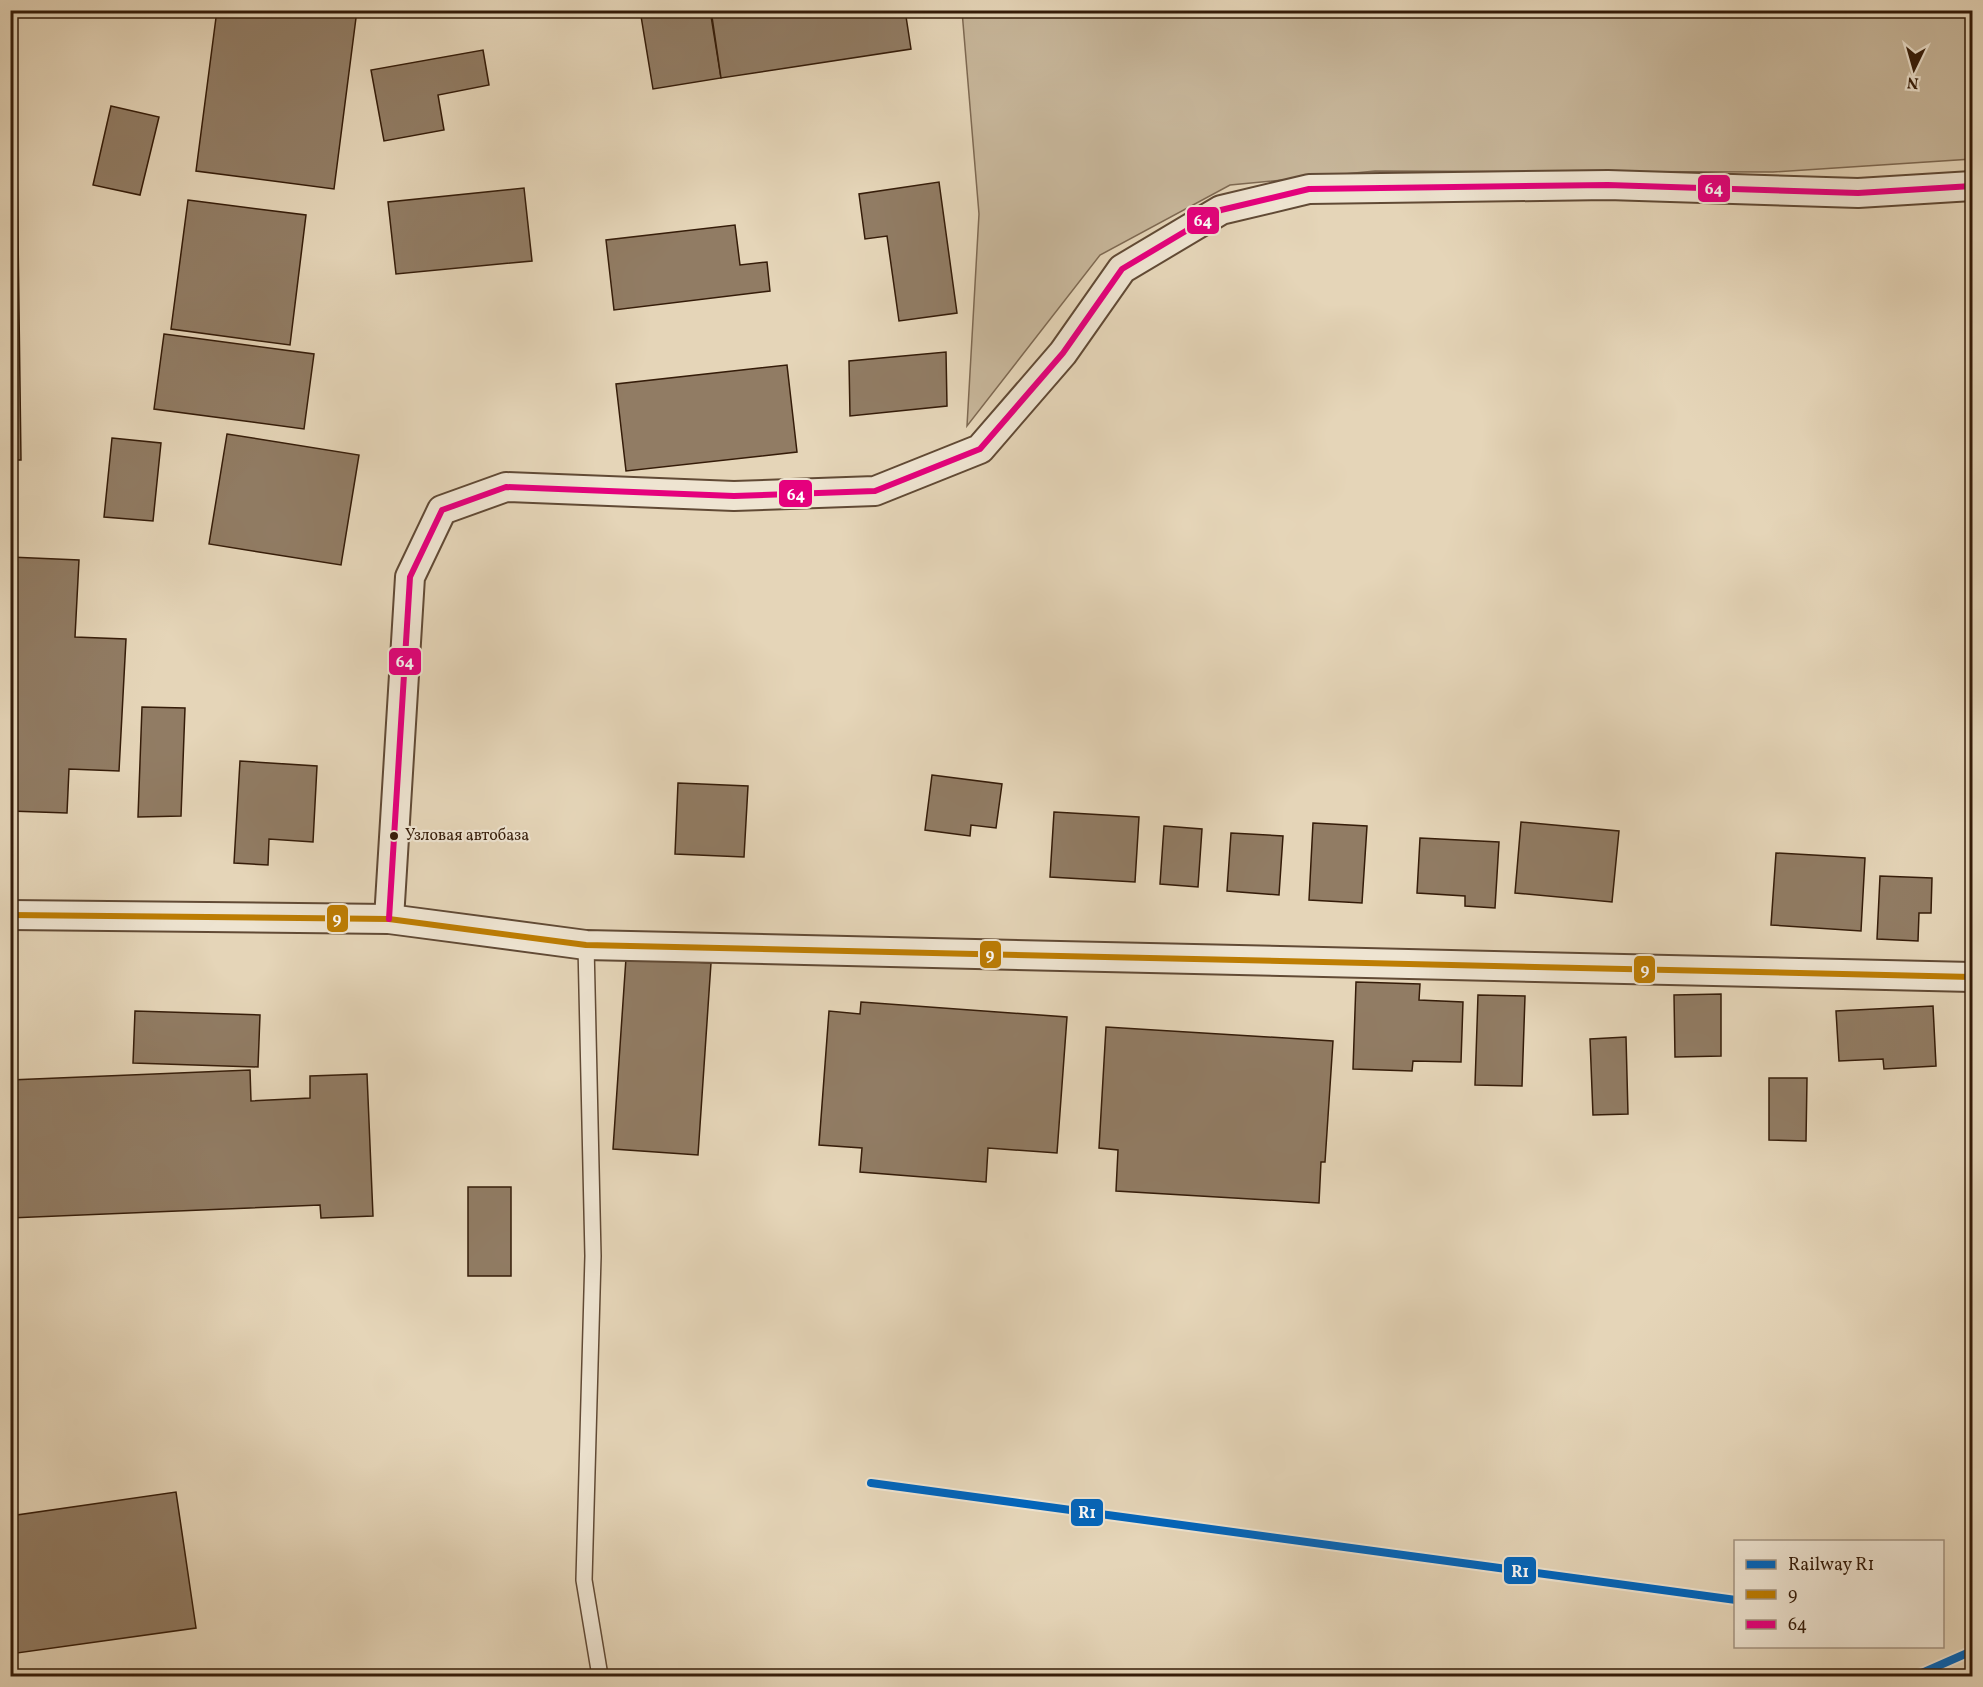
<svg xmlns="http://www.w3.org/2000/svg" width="1983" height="1687" font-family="Vollkorn,serif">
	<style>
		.green { fill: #c7b69a; stroke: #7e6952; stroke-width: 1.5 }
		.building { fill: #917c64; stroke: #351c09; stroke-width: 1.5 }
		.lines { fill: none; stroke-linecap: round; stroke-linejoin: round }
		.lane-casing { stroke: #614a35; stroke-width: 18 }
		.street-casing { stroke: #614a35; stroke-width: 32 }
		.lane { stroke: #eee4d1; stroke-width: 15 }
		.street { stroke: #eee4d1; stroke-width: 28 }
		.bus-1-casing { stroke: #eee4d1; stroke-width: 10 }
		.bus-2-casing { stroke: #eee4d1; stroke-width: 10 }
		.bus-1 { stroke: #bd7d03; stroke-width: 6 }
		.bus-2 { stroke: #e5007d; stroke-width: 6 }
		.rail-1-casing { stroke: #eee4d1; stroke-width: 12 }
		.rail-1 { stroke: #0065bd; stroke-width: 8 }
		.bus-dot { fill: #351c09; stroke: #eee4d1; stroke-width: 2 }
		.labels { text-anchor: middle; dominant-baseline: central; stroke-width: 4.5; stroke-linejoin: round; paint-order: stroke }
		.bus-label { font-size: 16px; fill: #351c09; stroke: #eee4d1; text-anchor: start }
		.line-badge { stroke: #eee4d1; stroke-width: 2 }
		.badge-label { font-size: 16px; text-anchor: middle; font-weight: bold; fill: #fff }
	</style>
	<rect width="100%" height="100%" fill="#e5d5b8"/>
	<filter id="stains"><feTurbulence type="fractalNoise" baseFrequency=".00333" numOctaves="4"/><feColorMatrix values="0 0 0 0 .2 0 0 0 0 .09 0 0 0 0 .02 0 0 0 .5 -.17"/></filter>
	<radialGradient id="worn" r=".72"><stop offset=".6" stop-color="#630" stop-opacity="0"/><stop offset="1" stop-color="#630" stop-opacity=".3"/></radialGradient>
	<polygon class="green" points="962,11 1972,11 1972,159 1773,172 1375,171 1230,185 1100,255 967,426 979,214"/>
	<g class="building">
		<polygon points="10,10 15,10 21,460 10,460"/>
		<polygon points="217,10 357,10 334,189 196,171"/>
		<polygon points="423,10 467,10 424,15"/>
		<polygon points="640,10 710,10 721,78 653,89"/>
		<polygon points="711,10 905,10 911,49 721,78"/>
		<polygon points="483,50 489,85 438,95 444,130 384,141 371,70"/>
		<polygon points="111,106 159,117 140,195 93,185"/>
		<polygon points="939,182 957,313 899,321 887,236 865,239 859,194"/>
		<polygon points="524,188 532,261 396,274 388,202"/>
		<polygon points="188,200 306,215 290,345 171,329"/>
		<polygon points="735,225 740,265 767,262 770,291 614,310 606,240"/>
		<polygon points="164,334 314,354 304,429 154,409"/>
		<polygon points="946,352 947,406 850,416 849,361"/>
		<polygon points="787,365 797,452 626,471 616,384"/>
		<polygon points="227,434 359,455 341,565 209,544"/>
		<polygon points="112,438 161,443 153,521 104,517"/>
		<polygon points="10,557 79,560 75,637 126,639 119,771 69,769 67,813 10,811"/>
		<polygon points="142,707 185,708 181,816 138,817"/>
		<polygon points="240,761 317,766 313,842 269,839 268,865 234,863"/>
		<polygon points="932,775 1002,784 996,828 971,825 970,836 925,830"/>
		<polygon points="678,783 748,786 744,857 675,854"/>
		<polygon points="1054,812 1139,817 1135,882 1050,877"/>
		<polygon points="1521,822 1619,831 1612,902 1515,893"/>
		<polygon points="1313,823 1367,826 1362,903 1309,900"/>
		<polygon points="1164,826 1202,829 1198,887 1160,884"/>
		<polygon points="1231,833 1283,836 1279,895 1227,891"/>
		<polygon points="1420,838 1499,842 1495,908 1465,906 1465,896 1417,893"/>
		<polygon points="1776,853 1865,858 1861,931 1771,925"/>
		<polygon points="1880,876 1932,878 1931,913 1919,913 1918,941 1877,939"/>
		<polygon points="626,958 711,963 698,1155 613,1149"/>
		<polygon points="1356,982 1420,984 1419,1000 1463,1002 1461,1062 1413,1061 1412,1071 1353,1069"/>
		<polygon points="1721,994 1721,1056 1675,1057 1674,995"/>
		<polygon points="1478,995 1525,996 1522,1086 1475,1085"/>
		<polygon points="861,1002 1067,1017 1057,1153 988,1148 986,1182 860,1172 862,1148 819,1145 829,1011 860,1014"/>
		<polygon points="1933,1006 1936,1066 1884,1069 1883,1059 1839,1061 1836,1011"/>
		<polygon points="135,1011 260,1015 258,1067 133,1063"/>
		<polygon points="1106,1027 1333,1041 1325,1162 1321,1162 1319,1203 1116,1191 1118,1150 1099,1148"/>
		<polygon points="1626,1037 1628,1114 1593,1115 1590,1039"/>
		<polygon points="250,1070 251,1101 310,1098 310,1076 367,1074 373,1216 321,1218 320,1205 10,1218 10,1080"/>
		<polygon points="1769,1078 1807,1078 1806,1141 1769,1140"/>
		<rect x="468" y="1187" width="43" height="89"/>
		<polygon points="176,1492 196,1628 10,1654 10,1516"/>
	</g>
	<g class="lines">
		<g class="lane-casing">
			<polyline id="lane" points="586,945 593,1256 584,1580 600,1676"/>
		</g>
		<g class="street-casing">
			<g id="street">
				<polyline points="10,915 389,919 586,945 1972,977"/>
				<polyline points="389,919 410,577 442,510 506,487 734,496 875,491 980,449 1063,353 1122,269 1221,210 1309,189 1608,185 1858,193 1972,186"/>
			</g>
		</g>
		<use href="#lane" class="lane"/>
		<use href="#street" class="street"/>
		<g class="bus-1-casing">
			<polyline id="bus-1" points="10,915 389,919 586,945 1972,977"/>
		</g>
		<g class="bus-2-casing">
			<polyline id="bus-2" points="389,919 410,577 442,510 506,487 734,496 875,491 980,449 1063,353 1122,269 1221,210 1309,189 1608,185 1858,193 1972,186"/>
		</g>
		<use href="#bus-1" class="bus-1"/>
		<use href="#bus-2" class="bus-2"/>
		<g class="rail-1-casing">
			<g id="rail-1">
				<polyline points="871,1483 1736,1600"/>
				<polyline points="1915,1676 1972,1651"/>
			</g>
		</g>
		<use href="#rail-1" class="rail-1"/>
	</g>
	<circle class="bus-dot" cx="394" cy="836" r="5"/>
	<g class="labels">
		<g class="bus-label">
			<text x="405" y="836">Узловая автобаза</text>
		</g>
	</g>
	<g class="line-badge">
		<rect x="1697" y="174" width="34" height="29" rx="6" fill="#e5007d"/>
		<rect x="1186" y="206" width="34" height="29" rx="6" fill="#e5007d"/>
		<rect x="778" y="479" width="35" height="29" rx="6" fill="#e5007d"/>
		<rect x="388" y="647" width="34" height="29" rx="6" fill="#e5007d"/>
		<rect x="326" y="904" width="23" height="29" rx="6" fill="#bd7d03"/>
		<rect x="979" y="940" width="23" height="29" rx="6" fill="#bd7d03"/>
		<rect x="1633" y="955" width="23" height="29" rx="6" fill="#bd7d03"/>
		<rect x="1070" y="1498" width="34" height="29" rx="6" fill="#0065bd"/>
		<rect x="1503" y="1556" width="34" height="29" rx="6" fill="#0065bd"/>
	</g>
	<g class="badge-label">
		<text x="1714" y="194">64</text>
		<text x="1203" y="226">64</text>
		<text x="796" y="500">64</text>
		<text x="405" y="667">64</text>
		<text x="337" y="924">9</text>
		<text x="990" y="960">9</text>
		<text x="1645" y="975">9</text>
		<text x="1087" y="1518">R1</text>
		<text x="1520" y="1577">R1</text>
	</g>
	<rect width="1983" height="1687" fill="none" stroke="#e5d5b8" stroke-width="36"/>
	<rect x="12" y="12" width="1959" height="1663" fill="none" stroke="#351c09" stroke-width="3"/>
	<rect x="18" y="18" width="1947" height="1651" fill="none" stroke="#351c09" stroke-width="1.5"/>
	<rect x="1734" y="1540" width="210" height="108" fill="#eee4d1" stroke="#a49481" stroke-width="1.5"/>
	<rect x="1746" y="1560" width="30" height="9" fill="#0065bd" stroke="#a49481" stroke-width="1.5"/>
	<text x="1788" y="1570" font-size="18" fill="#351c09">Railway R1</text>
	<rect x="1746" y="1590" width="30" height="9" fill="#bd7d03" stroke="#a49481" stroke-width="1.5"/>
	<text x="1788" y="1600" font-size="18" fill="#351c09">9</text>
	<rect x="1746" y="1620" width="30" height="9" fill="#e5007d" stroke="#a49481" stroke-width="1.5"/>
	<text x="1788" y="1630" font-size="18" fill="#351c09">64</text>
	<g transform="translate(1914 69) rotate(185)" stroke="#eee4d1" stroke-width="4.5" paint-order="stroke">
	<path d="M0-4.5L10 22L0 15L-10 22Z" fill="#351c09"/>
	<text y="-9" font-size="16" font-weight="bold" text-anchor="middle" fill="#351c09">N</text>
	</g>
	<rect width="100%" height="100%" filter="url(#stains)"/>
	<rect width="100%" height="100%" fill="url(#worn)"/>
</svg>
